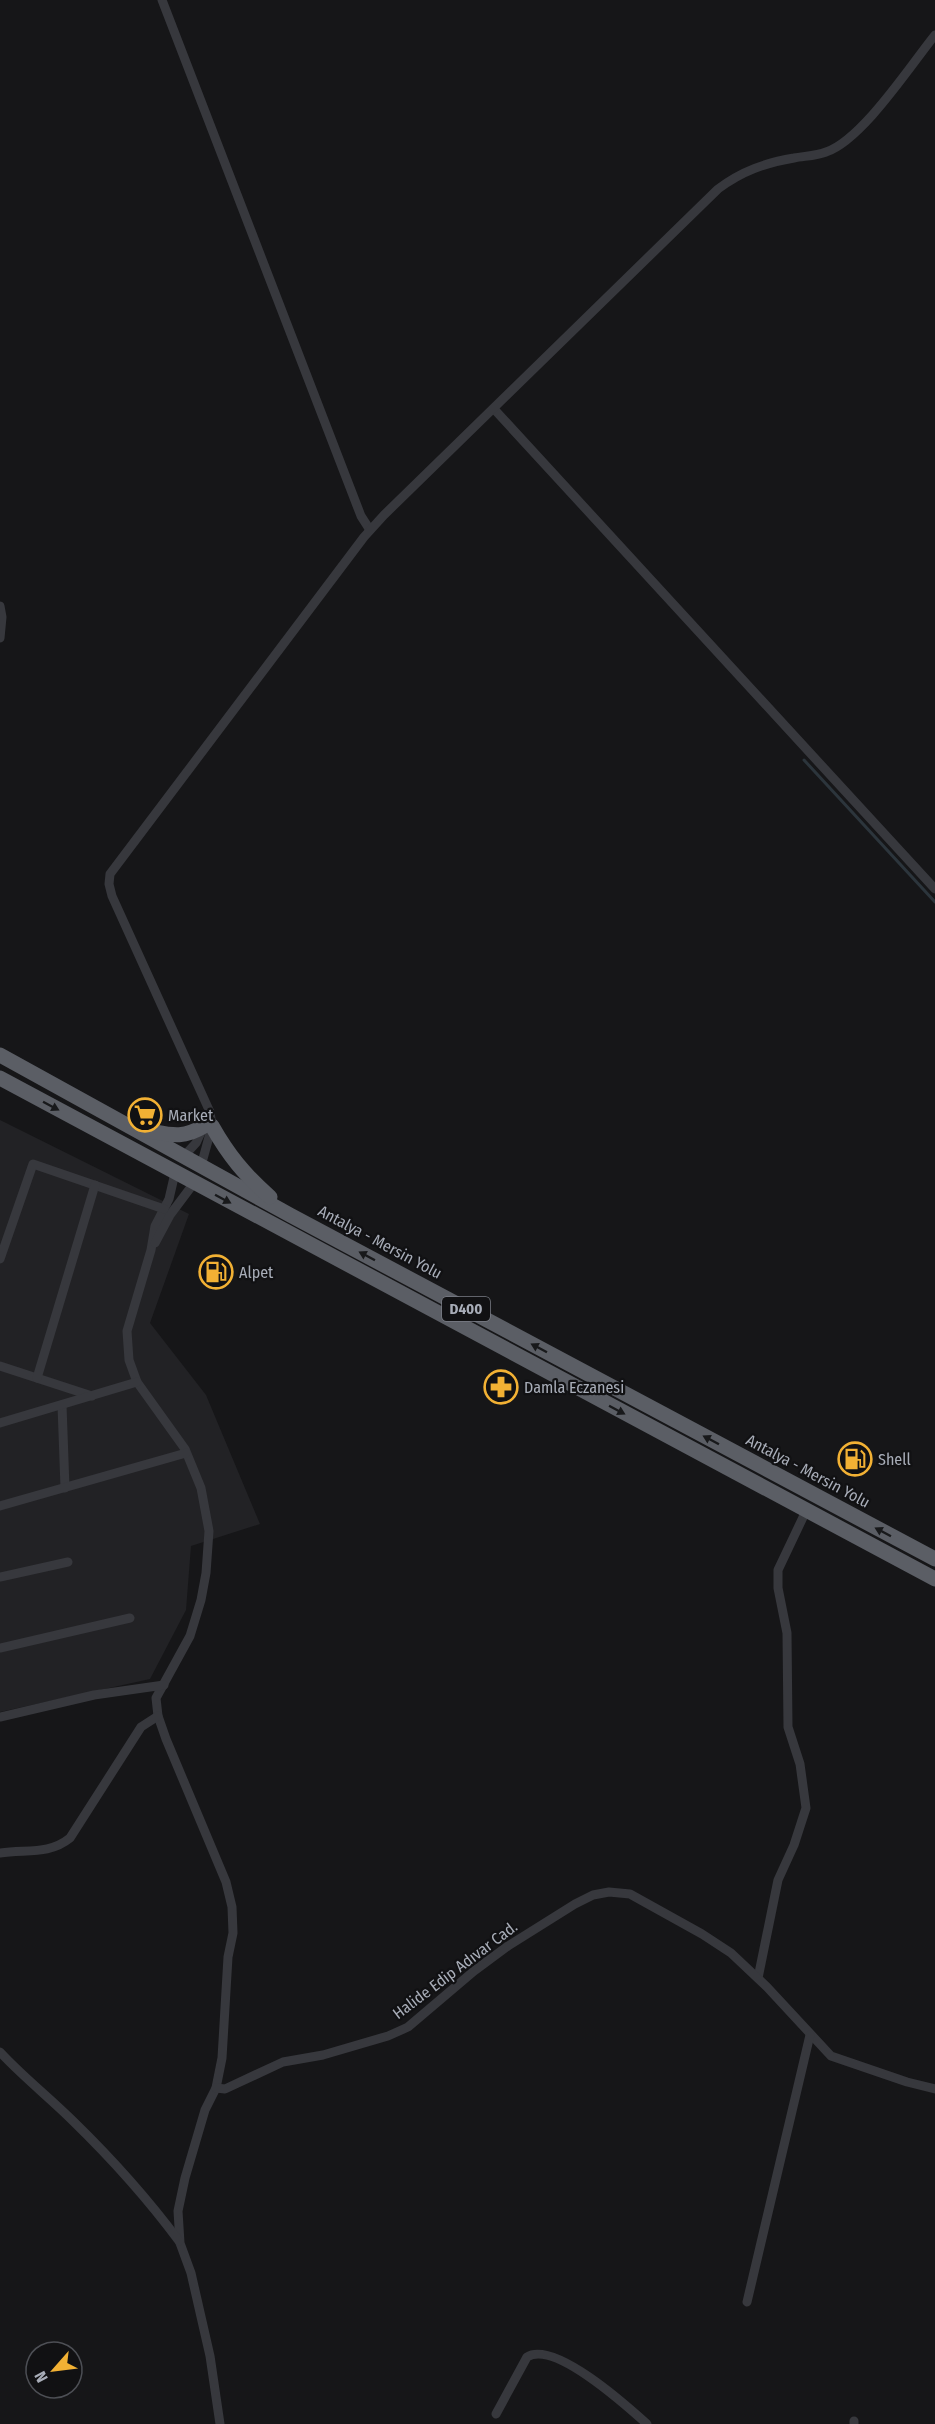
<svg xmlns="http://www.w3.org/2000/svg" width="935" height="2424" font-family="'Fira Sans Condensed',sans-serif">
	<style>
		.built { fill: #222225 }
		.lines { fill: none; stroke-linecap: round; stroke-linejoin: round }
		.stream { stroke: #2c353c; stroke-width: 3 }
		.minor { stroke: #37383d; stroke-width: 9 }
		.trunk { stroke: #5b5e65; stroke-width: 15 }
		.oneway { fill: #18191b }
		.labels { text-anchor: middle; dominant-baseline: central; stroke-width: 4.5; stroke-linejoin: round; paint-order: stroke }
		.shield { fill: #111113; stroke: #7b7e86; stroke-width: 1.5 }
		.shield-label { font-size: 15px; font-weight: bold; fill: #a8adb8 }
		.poi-label { font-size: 16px; fill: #a8adb8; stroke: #111113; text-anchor: start }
		.street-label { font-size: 16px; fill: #a8adb8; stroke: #111113 }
	</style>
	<rect width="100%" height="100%" fill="#161618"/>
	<polygon class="built" points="0,1120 189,1214 150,1323 206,1395 260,1524 191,1546 186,1610 150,1679 0,1712"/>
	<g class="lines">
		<polyline class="stream" points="804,760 935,902"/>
		<g class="minor">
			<polyline points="162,0 361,516 370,530"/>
			<polyline points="494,409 935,889"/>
			<polyline points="0,606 2,617 0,638"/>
			<polyline points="184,1156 196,1143 203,1128"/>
			<path d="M201,1166L212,1126L210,1112L112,896L109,884L110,874L364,537L384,515L718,189C742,171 765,163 794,158C804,156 816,156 826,152C862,140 910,66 935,35"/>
			<polyline points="175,1173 169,1199 155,1226 151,1250 127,1331 129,1360 137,1382 185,1449 201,1488 209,1531 206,1573 201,1600 190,1636 156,1698 158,1716 166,1739 226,1882 232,1907 233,1933 228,1957 222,2058 216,2088 205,2110 185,2178 178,2211 180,2243 191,2273 210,2356 220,2424"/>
			<polyline points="155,1243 170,1215 194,1183"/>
			<polyline points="0,1259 33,1164 164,1209"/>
			<polyline points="0,1366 92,1396"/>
			<polyline points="37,1378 95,1185"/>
			<polyline points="62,1405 65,1488"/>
			<polyline points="0,1423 137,1382"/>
			<polyline points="0,1506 186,1453"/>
			<polyline points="0,1577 68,1562"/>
			<polyline points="0,1648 130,1618"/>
			<polyline points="0,1717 94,1695 164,1685"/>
			<path d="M0,1853C26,1849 49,1855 70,1838L141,1727L158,1716"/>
			<polyline points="758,1978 778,1880 794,1845 806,1808 800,1764 788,1727 787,1633 778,1588 778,1570 806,1511"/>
			<path d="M0,2052C23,2077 49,2097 73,2121C112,2159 147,2198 179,2241"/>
			<polyline points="216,2088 225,2089 283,2062 323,2055 388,2036 408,2027 474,1971 508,1946 575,1904 593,1895 609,1892 630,1894 702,1934 731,1953 767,1987 831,2056 907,2082 935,2089"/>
			<polyline points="747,2302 810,2035"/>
			<path d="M496,2414L527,2357C554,2340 627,2406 647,2424"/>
			<polyline points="854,2424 854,2421"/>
		</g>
		<g class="trunk">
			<polyline points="0,1055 290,1215 935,1559"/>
			<polyline points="0,1078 935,1579"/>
			<path d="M212,1126C229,1156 244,1174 270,1197"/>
			<path d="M144,1130C169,1134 181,1140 204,1126"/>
		</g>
	</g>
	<defs><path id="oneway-solid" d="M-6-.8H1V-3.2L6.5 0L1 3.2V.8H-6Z" transform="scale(1.5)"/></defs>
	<g class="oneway">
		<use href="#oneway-solid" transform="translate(51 1106) rotate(28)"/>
		<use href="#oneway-solid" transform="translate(223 1199) rotate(28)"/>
		<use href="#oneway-solid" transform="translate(367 1256) rotate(-152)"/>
		<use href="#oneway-solid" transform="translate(539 1348) rotate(-152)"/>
		<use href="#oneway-solid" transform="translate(617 1410) rotate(28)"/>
		<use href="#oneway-solid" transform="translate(711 1440) rotate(-152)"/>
		<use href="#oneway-solid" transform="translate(883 1532) rotate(-152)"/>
	</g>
	<defs>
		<g id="supermarket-ring" transform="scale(1.725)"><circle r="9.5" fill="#111113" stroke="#f2b134" stroke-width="1.5"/><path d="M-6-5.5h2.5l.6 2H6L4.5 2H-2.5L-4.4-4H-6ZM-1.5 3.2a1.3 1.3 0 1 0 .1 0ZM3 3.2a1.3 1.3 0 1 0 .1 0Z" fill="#f2b134"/></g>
		<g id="fuel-ring" transform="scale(1.725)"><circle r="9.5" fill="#111113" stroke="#f2b134" stroke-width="1.5"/><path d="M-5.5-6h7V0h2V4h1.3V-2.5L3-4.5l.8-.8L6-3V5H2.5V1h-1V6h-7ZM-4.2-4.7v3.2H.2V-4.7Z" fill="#f2b134"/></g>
		<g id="pharmacy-ring" transform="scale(1.725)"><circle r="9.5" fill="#111113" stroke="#f2b134" stroke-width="1.5"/><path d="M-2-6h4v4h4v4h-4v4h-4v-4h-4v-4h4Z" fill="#f2b134"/></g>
	</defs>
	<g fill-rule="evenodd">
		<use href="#supermarket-ring" x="145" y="1115"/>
		<use href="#fuel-ring" x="216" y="1272"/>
		<use href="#pharmacy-ring" x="501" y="1387"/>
		<use href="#fuel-ring" x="855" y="1459"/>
	</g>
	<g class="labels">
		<rect class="shield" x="442" y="1297" width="48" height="24" rx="4.5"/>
		<g class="shield-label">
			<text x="466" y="1309">D400</text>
		</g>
		<g class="poi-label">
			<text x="168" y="1115">Market</text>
			<text x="239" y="1272">Alpet</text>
			<text x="524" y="1387">Damla Eczanesi</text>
			<text x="878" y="1459">Shell</text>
		</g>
		<g class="street-label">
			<text transform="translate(380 1242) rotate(28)">Antalya - Mersin Yolu</text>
			<text transform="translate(808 1471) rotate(28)">Antalya - Mersin Yolu</text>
			<text transform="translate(455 1970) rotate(-37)">Halide Edip Adıvar Cad.</text>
		</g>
	</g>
	<g transform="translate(54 2370) rotate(242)"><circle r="28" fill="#111113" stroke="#4d4f55" stroke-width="1.5"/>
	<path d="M0-4.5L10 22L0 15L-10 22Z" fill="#f2b134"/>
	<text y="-9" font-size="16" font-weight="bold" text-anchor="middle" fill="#a8adb8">N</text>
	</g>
</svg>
